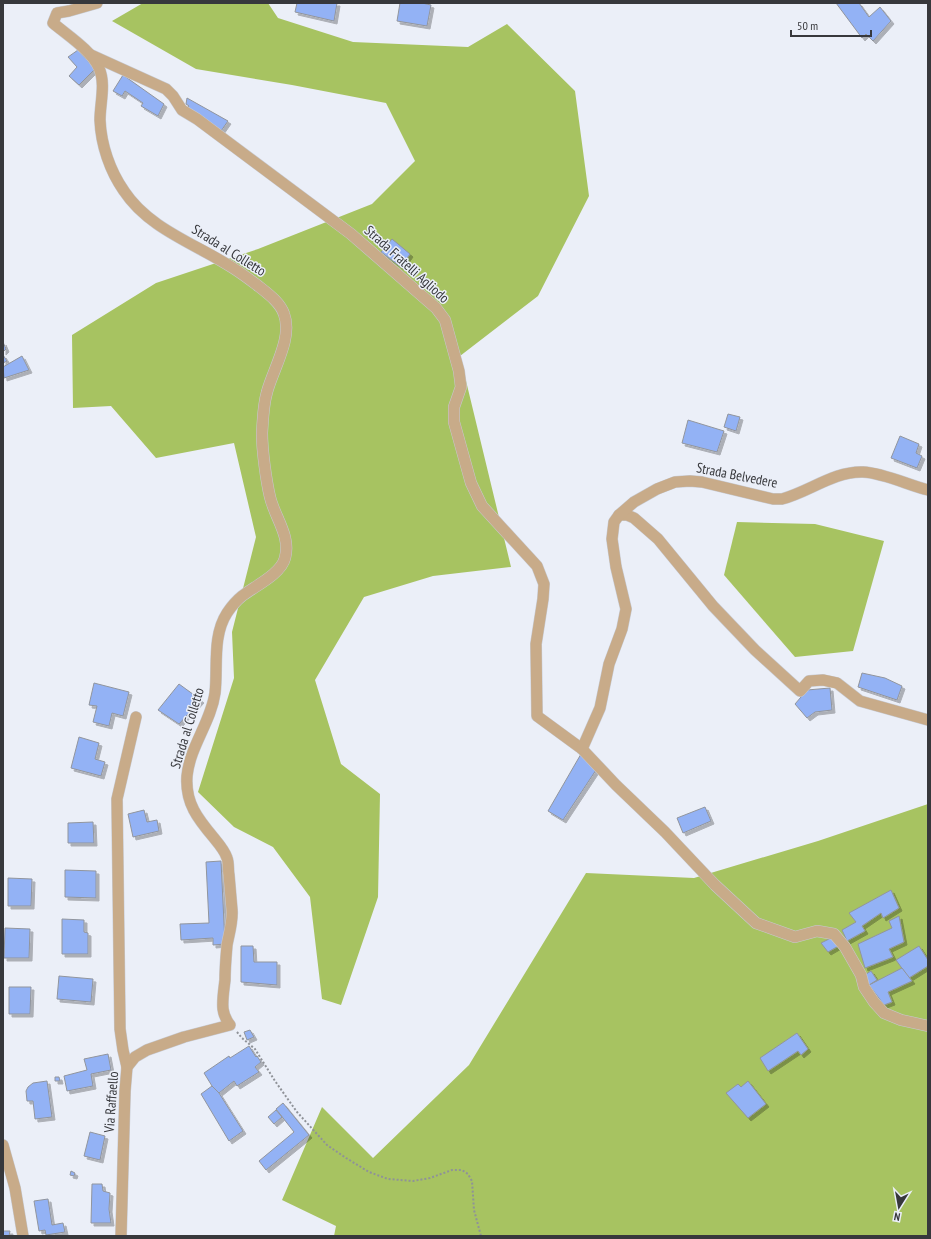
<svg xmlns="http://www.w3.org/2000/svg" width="931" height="1239" font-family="'PT Sans Narrow',sans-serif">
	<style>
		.forest { fill: #a7c361 }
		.building { fill: #93b2f5; stroke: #91959d; filter: url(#shadow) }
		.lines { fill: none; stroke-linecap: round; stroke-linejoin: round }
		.minor-casing { stroke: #c7cad2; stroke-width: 12 }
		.path { stroke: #8f9298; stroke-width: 2; stroke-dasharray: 2 2; stroke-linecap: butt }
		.minor { stroke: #c8ab89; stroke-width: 11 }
		.labels { text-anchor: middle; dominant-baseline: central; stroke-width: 3; stroke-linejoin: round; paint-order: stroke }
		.street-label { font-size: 14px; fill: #37383c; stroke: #ebeff8 }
	</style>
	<defs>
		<filter id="shadow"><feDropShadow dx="3" dy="3" stdDeviation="0" flood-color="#0004"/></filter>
	</defs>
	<rect width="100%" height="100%" fill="#ebeff8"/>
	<g class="forest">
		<polygon points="143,3 268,3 278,18 353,42 468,47 507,24 575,91 589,196 538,296 460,356 511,567 433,576 364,597 315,680 341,764 380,794 378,897 341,1005 322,999 310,897 273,847 234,827 198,792 234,678 232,632 256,537 234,443 156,458 111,406 73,408 72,335 156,283 258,249 372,204 415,161 386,103 292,85 196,69 112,21"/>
		<polygon points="737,522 815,524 884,541 853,651 795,657 724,575"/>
		<polygon points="928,804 928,1236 334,1236 336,1226 282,1200 322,1107 373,1158 469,1065 586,873 694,878 818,841"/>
	</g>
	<g class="building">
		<polygon points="297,3 337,3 334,21 295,12"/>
		<polygon points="400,3 422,3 431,5 427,26 397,21"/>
		<polygon points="836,3 859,3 869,17 880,7 891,21 873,41 866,34 862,38"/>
		<polygon points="78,50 95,69 79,85 69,76 77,67 68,57"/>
		<polygon points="123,75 164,104 158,116 141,106 143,103 125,91 122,96 113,91"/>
		<polygon points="187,98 228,121 221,131 185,111 189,106 186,104"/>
		<polygon points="392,239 410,254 401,267 381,252"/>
		<polygon points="3,342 6,349 3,352"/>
		<polygon points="3,355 7,361 3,363"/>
		<polygon points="22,356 29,370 4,378 3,367"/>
		<polygon points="728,414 740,417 736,431 724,427"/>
		<polygon points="688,420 724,431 717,452 682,443"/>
		<polygon points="900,436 919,444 916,453 922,456 917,468 891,458"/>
		<polygon points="862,673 885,678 902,686 897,700 858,687"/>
		<polygon points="94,683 129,692 123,716 112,713 109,726 93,722 97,706 89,705"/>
		<polygon points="179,684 201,700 179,724 158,710"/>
		<polygon points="830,688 832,710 815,712 807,718 795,704 807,690"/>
		<polygon points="79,737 99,743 95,759 105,762 101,776 71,768"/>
		<polygon points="581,754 596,770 563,820 548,811"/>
		<polygon points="705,807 711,821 683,833 677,818"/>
		<polygon points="144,810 147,822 157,820 159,831 133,837 128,814"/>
		<polygon points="93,822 94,843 68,843 68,823"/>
		<polygon points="221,861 225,944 213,945 213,938 181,940 180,924 209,923 206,862"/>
		<polygon points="65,870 96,871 96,898 65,897"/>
		<polygon points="8,878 32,879 31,906 8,906"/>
		<polygon points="891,890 899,908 883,918 881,913 862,926 865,931 847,941 842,930 856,922 849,913"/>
		<polygon points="899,916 904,942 889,949 893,957 865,968 858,944 892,928 889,921"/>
		<polygon points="62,919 84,920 84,932 88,933 88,954 62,954"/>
		<polygon points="5,928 30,929 29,958 4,958"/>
		<polygon points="833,937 840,945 828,952 821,943"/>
		<polygon points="241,946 253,946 254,962 277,962 277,985 241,982"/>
		<polygon points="919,946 928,960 928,966 909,978 896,960"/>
		<polygon points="902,968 912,981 888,992 892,1002 884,1005 869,985"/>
		<polygon points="871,971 877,980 869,985 863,976"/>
		<polygon points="59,976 93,979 91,1002 57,999"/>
		<polygon points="9,987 31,987 30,1014 9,1014"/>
		<polygon points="250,1030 254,1037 247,1040 244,1032"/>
		<polygon points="797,1033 808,1049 801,1055 798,1051 768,1071 760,1058"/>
		<polygon points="249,1046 256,1057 257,1056 261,1062 255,1067 259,1072 237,1086 234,1081 219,1093 212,1086 204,1073 229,1056 230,1058"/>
		<polygon points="108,1054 111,1070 91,1074 93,1086 67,1091 64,1076 87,1070 84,1059"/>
		<polygon points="55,1077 59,1077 60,1081 55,1081"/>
		<polygon points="47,1081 52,1117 35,1119 33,1101 27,1101 26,1091 28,1087 33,1083"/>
		<polygon points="748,1081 766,1104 748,1118 726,1093 738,1084 741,1087"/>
		<polygon points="212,1086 219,1093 243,1131 229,1141 201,1094"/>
		<polygon points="283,1103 309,1135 266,1170 259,1161 294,1132 276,1109"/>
		<polygon points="276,1110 282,1117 274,1124 268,1117"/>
		<polygon points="90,1132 105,1136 100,1160 84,1156"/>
		<polygon points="71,1171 75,1173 74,1176 70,1175"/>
		<polygon points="92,1184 102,1184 103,1191 110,1193 109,1209 111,1223 91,1223"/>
		<polygon points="48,1199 52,1225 63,1223 65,1232 46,1235 45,1230 39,1231 34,1201"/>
		<polygon points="3,1231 10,1231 9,1236 3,1236"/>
	</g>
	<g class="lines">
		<g class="minor-casing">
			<g id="minor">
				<path d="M97,3L69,11L57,13L53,23C67,35 92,51 99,68C106,84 100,103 100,120C101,145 110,171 124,191C149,229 196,244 233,268C241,273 249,279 257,285C267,293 280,302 284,314C293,338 273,369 267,392C263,406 263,419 262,433C262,450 266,480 270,497C275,518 291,536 285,558C281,574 255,586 242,596C237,600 231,607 227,613C212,636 218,668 215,693C211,722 190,746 187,776C185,803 198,819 214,838C219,844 225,851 227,858C229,863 228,870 229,875C230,887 231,899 232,910C233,922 229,934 227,945C226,957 225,968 225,980C224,989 222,1000 223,1009C224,1016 226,1020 230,1025L184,1037L147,1050L135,1057L127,1067L125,1091L121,1236"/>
				<polyline points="91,55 166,89 173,96 182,110 197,119 351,234 436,308 445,320 459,371 461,387 454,407 454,422 471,483 482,506 537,566 544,584 543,599 536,644 537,716 582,749 616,785 665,832 715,885 756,923 795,937 817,931 834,934 845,947 861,975 864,987 874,1002 884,1013 901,1020 928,1026"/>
				<polyline points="619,515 627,515 634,518 658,539 713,606 755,650 800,691 809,681 823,680 837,683 860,701 928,720"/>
				<path d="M582,749L600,708L609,664L622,629L626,609L616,567L612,539L614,522L619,515L634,502L657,489L675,482L690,481L702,482L773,499H782C809,492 834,471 863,472C884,473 908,485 928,490"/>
				<polyline points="127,1067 123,1050 120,1029 117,799 136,717"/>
				<polyline points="3,1145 15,1188 23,1236"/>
			</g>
		</g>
		<polyline class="path" points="237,1032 242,1038 255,1049 275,1081 297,1112 327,1145 346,1158 369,1172 388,1179 413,1181 430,1178 452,1170 462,1170 468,1174 472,1181 474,1210 481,1236"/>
		<use href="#minor" class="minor"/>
	</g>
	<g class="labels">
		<g class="street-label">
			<text transform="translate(229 250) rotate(32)">Strada al Colletto</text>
			<text transform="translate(407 264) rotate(42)">Strada Fratelli Agliodo</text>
			<text transform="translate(737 475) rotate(11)">Strada Belvedere</text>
			<text transform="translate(187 728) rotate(-73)">Strada al Colletto</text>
			<text transform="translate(111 1102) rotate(-86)">Via Raffaello</text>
		</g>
	</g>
	<rect width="931" height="1239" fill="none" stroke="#37383c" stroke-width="8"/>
	<g transform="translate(899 1207) rotate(191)" stroke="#ebeff8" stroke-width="3" paint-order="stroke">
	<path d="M0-3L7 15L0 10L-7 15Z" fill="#37383c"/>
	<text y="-6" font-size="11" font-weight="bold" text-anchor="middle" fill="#37383c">N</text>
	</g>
	<path d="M791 30v6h80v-6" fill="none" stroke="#37383c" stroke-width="2"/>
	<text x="797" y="30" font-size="12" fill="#37383c" stroke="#ebeff8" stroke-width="3" paint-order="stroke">50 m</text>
</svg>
